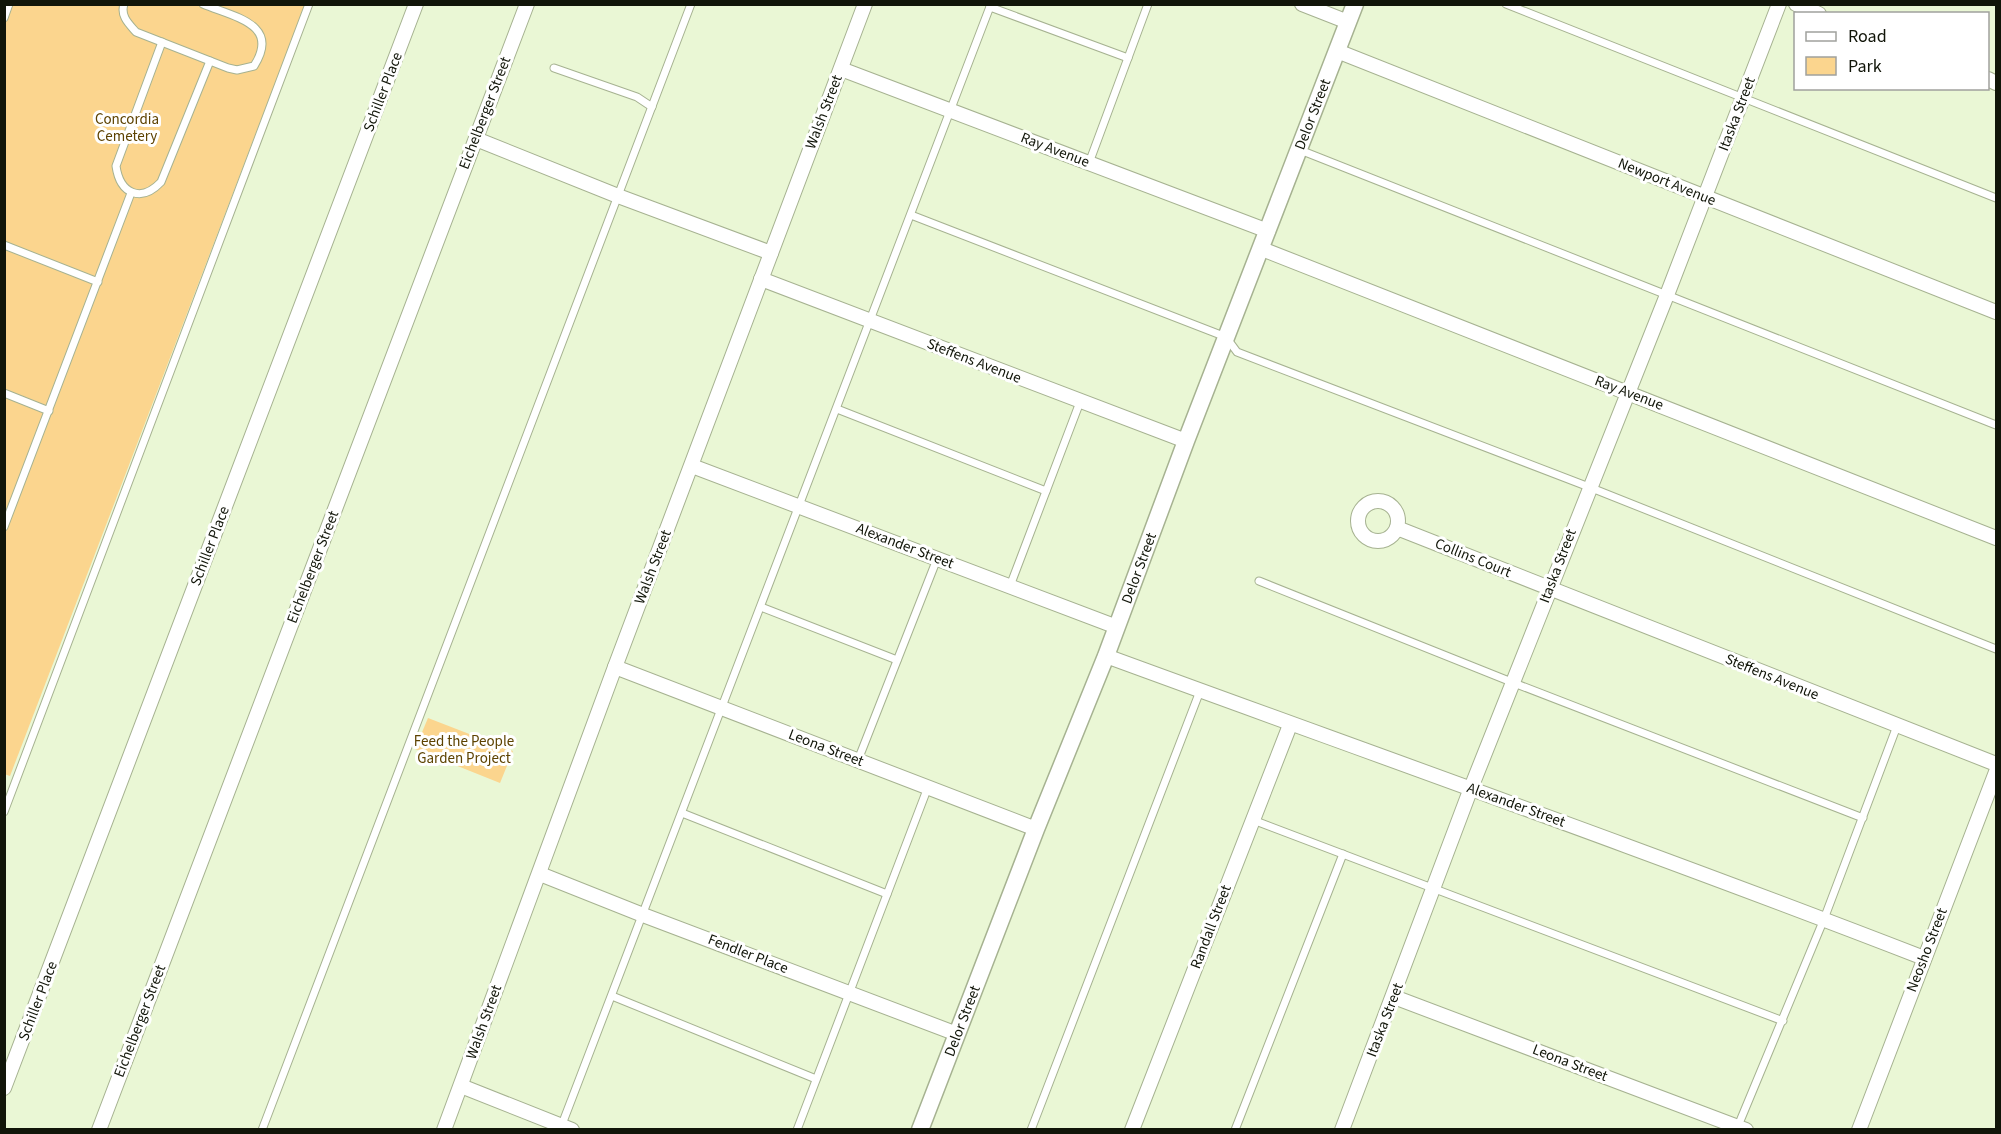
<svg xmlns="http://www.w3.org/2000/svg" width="2001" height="1134" font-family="'Source Sans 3',sans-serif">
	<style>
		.green { fill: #fbd58e }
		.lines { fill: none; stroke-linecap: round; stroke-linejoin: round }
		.service-casing { stroke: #a6b291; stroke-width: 9 }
		.minor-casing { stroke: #a6b291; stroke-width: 16 }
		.tertiary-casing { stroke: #a6b291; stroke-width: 19 }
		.service { stroke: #fff; stroke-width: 7 }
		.minor { stroke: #fff; stroke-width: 14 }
		.tertiary { stroke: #fff; stroke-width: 16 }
		.labels { text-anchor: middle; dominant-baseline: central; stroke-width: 6; stroke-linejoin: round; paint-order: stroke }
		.street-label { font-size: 15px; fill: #111509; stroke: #fff }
		.park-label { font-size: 15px; fill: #5d4200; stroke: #fff }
	</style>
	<rect width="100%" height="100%" fill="#eaf7d5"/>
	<g class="green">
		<polygon points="4,5 305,5 10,776 4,774"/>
		<polygon points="428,718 513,751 500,783 415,749"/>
	</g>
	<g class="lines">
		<g class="service-casing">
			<g id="service">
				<path d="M124,4C120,16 129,24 136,32L228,68L237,70L254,66C281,24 234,17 203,4"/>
				<polyline points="1506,4 1996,198"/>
				<polyline points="990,7 1128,58"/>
				<polyline points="4,18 9,4"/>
				<path d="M162,42L116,166C120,194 141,203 161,182L210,61"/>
				<polyline points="554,68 637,97 652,107"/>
				<polyline points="1300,150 1996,425"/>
				<polyline points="1089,163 1148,4"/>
				<polyline points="911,215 1226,337 1237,352 1589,487 1996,649"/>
				<polyline points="4,245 98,282"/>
				<polyline points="4,393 49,411"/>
				<polyline points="837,409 1046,491"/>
				<polyline points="4,527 131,193"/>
				<polyline points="1259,581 1514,683 1863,818"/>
				<polyline points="1010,586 1080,402"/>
				<polyline points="761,607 897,660"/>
				<polyline points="858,760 937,559"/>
				<polyline points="4,812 309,4"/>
				<polyline points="682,813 887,894"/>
				<polyline points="1253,820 1783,1021"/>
				<polyline points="612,996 816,1079"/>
				<polyline points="1738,1126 1824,919 1897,726"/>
				<polyline points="561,1127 991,4"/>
				<polyline points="262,1130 691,4"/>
				<polyline points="797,1130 928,787"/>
				<polyline points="1031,1130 1200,691"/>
				<polyline points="1235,1130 1343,854"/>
			</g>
		</g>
		<g class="minor-casing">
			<g id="minor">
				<polyline points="1302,4 1348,22"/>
				<polyline points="1796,4 1819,14"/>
				<polyline points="1337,51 1996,312"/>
				<polyline points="841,69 1268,231"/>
				<polyline points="1988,79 1996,83"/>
				<polyline points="476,139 618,196 771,253"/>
				<polyline points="1262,249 1996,538"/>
				<polyline points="761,279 1186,441"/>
				<polyline points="692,466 1117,627"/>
				<circle cx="1378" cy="521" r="20"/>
				<polyline points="1397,528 1996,764"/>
				<path d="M1106,656C1379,756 1653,853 1924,958"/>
				<polyline points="615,667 1036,829"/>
				<polyline points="540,874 643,915 957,1034"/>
				<polyline points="1394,997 1746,1130"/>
				<polyline points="461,1086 572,1130"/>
				<polyline points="4,1088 416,4"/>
				<polyline points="99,1130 527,4"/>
				<polyline points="444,1130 615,667 865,4"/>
				<polyline points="1132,1130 1290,725"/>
				<polyline points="1342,1130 1471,788 1667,295 1779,4"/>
				<polyline points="1859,1130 1996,772"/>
			</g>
		</g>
		<g class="tertiary-casing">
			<g id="tertiary">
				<path id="s1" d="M920,1130L1036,829L1106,656L1186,441L1355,4"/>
			</g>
		</g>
		<use href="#service" class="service"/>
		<use href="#minor" class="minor"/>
		<use href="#tertiary" class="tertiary"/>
	</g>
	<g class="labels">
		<g class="street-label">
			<text transform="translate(383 92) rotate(-69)">Schiller Place</text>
			<text transform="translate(824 112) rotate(-69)">Walsh Street</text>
			<text transform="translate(485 113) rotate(-69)">Eichelberger Street</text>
			<text stroke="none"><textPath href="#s1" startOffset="1089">Delor Street</textPath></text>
			<text transform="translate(1737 114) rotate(-69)">Itaska Street</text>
			<text transform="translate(1055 150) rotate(21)">Ray Avenue</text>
			<text transform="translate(1667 182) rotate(22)">Newport Avenue</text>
			<text transform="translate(974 361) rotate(21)">Steffens Avenue</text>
			<text transform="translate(1629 393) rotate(21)">Ray Avenue</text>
			<text transform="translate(210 546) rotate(-69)">Schiller Place</text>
			<text transform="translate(905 546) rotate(21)">Alexander Street</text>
			<text transform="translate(1473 558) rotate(22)">Collins Court</text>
			<text transform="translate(1558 566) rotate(-69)">Itaska Street</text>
			<text transform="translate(313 567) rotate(-69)">Eichelberger Street</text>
			<text transform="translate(653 567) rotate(-69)">Walsh Street</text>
			<text stroke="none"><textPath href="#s1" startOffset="603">Delor Street</textPath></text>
			<text transform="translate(1772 677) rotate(22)">Steffens Avenue</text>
			<text transform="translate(826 748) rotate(21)">Leona Street</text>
			<text transform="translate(1516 805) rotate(20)">Alexander Street</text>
			<text transform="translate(1211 927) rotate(-69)">Randall Street</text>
			<text transform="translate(1927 950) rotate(-69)">Neosho Street</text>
			<text transform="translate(748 954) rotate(21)">Fendler Place</text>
			<text transform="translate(38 1001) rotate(-69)">Schiller Place</text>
			<text stroke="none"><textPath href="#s1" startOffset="117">Delor Street</textPath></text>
			<text transform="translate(1385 1020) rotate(-69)">Itaska Street</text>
			<text transform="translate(140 1021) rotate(-69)">Eichelberger Street</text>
			<text transform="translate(484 1022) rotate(-70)">Walsh Street</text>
			<text transform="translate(1570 1063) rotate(21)">Leona Street</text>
		</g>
		<g class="park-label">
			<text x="127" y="119">Concordia<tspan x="127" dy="17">Cemetery</tspan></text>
			<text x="464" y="741">Feed the People<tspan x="464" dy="17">Garden Project</tspan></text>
		</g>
	</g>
	<rect width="2001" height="1134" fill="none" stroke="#111509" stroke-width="12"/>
	<rect x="1794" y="12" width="195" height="78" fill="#ffffff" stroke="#a0a19d" stroke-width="1.5"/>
	<rect x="1806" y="32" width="30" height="9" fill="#ffffff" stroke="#a0a19d" stroke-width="1.5"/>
	<text x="1848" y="42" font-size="18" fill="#111509">Road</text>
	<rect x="1806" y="57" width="30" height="18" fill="#fbd58e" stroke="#a0a19d" stroke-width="1.5"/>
	<text x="1848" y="72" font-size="18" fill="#111509">Park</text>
</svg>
